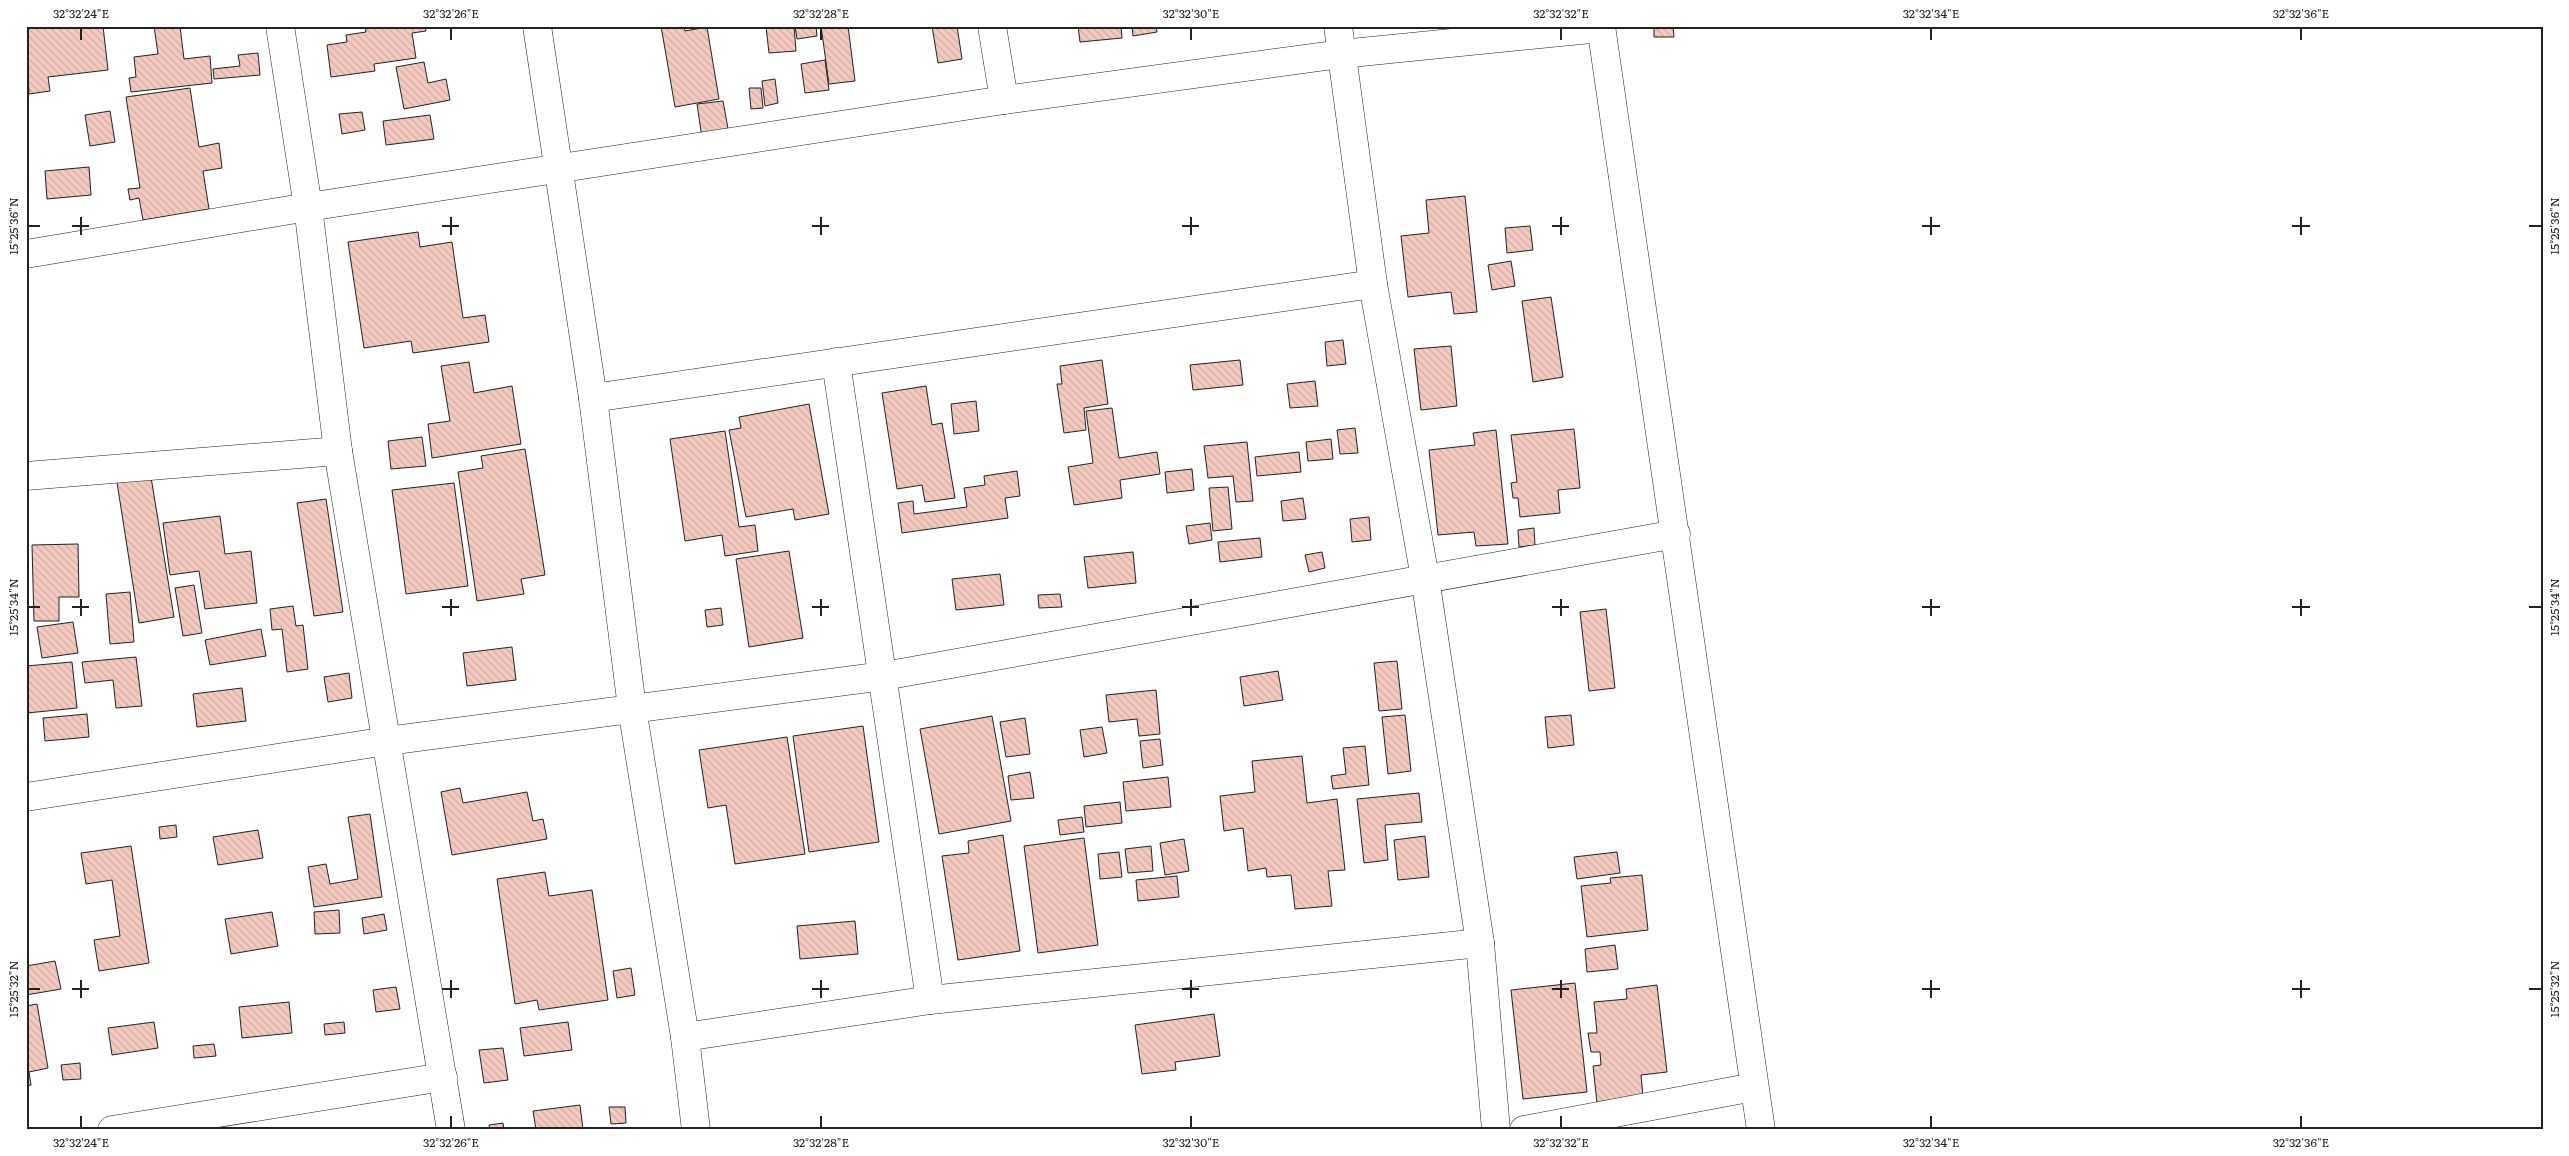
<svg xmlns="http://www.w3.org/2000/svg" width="2569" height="1156" font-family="Literata,serif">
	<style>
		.building { fill: url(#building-back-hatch); stroke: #222 }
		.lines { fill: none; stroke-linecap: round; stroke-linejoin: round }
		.street-casing { stroke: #222; stroke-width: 29 }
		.street { stroke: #fff; stroke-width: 28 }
		.ticks { fill: none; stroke: #222; stroke-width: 2 }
		.neatline { fill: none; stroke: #222; stroke-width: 2 }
		.ticks-label { font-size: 12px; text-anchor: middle; fill: #222 }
	</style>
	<defs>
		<pattern id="building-back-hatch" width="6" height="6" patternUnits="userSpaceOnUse" patternTransform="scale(1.25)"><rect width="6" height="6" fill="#f3c9c0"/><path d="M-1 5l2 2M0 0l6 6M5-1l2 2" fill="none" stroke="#d0aca5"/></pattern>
	</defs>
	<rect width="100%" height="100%" fill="#fff"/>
	<g class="building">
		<polygon points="26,26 103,26 108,70 48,77 50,91 29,94"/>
		<polygon points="154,26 180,26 184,59 210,56 212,83 131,92 129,78 136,77 134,57 158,54"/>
		<polygon points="365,26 425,26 426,31 412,33 416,58 374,64 375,71 331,77 327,45 347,42 346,35 366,32"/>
		<polygon points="661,26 684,26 685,31 707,27 719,99 675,107"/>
		<polygon points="794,26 796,51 769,53 766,27"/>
		<polygon points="795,26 816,26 817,36 797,39"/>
		<polygon points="821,26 848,26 855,81 829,84"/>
		<polygon points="932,26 957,26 962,59 938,63"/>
		<polygon points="1078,26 1121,26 1122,38 1080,42"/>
		<polygon points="1132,26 1156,26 1157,32 1133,36"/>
		<polygon points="1654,26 1673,26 1674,37 1654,37"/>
		<polygon points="258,53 260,75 214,79 213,69 240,66 238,55"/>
		<polygon points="825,60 829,90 805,93 801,64"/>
		<polygon points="424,62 428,83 446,79 450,100 404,109 396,67"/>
		<polygon points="775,79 778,103 765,106 762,81"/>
		<polygon points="190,88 199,147 219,143 222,168 203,171 209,209 143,220 139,198 130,200 128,189 140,188 126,97"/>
		<polygon points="749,88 761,88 763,108 751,109"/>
		<polygon points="723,101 729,134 702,138 697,104"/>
		<polygon points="110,111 115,142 90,146 85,115"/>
		<polygon points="362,112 365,130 342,134 339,114"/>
		<polygon points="430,115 434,139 386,145 383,121"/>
		<polygon points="89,167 91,195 47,199 45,171"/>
		<polygon points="1465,196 1477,312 1454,314 1451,292 1408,297 1401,236 1429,233 1426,200"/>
		<polygon points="1530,226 1533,250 1507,253 1505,228"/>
		<polygon points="418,232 420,247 452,242 463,318 485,315 489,342 413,353 411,341 364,348 348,242"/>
		<polygon points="1511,261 1515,286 1492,290 1488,265"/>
		<polygon points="1551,297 1563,377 1533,382 1522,301"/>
		<polygon points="1343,340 1346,364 1327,366 1325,342"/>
		<polygon points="1451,346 1457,406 1421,410 1414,349"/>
		<polygon points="1102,360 1108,404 1084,408 1086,430 1064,433 1057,384 1062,384 1060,366"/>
		<polygon points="1240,360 1243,385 1193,390 1190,365"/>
		<polygon points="469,362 474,393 512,386 521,444 432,458 428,424 450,421 441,366"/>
		<polygon points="1315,381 1318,406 1290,408 1287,384"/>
		<polygon points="926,386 932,425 942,423 955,498 925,502 922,485 897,489 882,393"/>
		<polygon points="976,401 979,431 954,434 951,404"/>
		<polygon points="809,404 829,514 795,520 793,509 746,517 729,430 741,428 739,417"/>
		<polygon points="1112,408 1119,458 1157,452 1160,474 1120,480 1122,498 1074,505 1068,467 1093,463 1086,411"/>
		<polygon points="1355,428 1358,453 1340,454 1337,430"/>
		<polygon points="1574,429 1580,488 1558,490 1560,513 1520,517 1518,498 1513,498 1511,483 1517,482 1511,435"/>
		<polygon points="1496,430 1508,544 1476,546 1474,532 1438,535 1429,450 1475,445 1473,433"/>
		<polygon points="725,431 739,527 755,525 758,551 725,556 722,535 685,541 670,439"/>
		<polygon points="422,437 426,466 391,469 388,441"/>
		<polygon points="1331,439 1333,459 1308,461 1306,442"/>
		<polygon points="1247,442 1253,501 1236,502 1233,476 1208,478 1204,446"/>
		<polygon points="525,449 545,575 521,579 524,594 477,601 458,472 483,468 481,456"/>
		<polygon points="1299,452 1301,472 1257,476 1255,457"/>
		<polygon points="1192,469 1194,490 1167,493 1165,472"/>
		<polygon points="150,471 174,617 139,623 116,476"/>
		<polygon points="1017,471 1020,496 1005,498 1008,518 902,533 898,503 913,501 914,514 967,507 964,488 985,485 984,476"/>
		<polygon points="454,483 468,586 406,594 392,490"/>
		<polygon points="1228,487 1232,529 1213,531 1209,488"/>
		<polygon points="1303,498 1306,519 1283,521 1281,501"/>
		<polygon points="326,499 343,612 314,616 297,503"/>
		<polygon points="220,516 225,554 251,551 257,603 205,609 199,571 170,575 163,523"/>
		<polygon points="1369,517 1371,540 1352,542 1350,519"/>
		<polygon points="1210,523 1212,540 1189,544 1186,526"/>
		<polygon points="1534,528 1535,545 1519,547 1518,530"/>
		<polygon points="1260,538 1262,557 1220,562 1218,542"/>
		<polygon points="78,544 79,597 59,597 59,621 34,621 32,545"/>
		<polygon points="789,551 803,638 749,647 736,559"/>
		<polygon points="1133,552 1136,583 1088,588 1084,557"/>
		<polygon points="1322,552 1325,568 1309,572 1305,555"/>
		<polygon points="1000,574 1004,605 956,610 952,579"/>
		<polygon points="194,585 202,633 183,636 175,588"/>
		<polygon points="130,592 134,642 110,644 106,594"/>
		<polygon points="1060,594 1062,607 1039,608 1038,595"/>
		<polygon points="293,606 296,626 303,625 308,669 287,672 282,629 272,630 270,609"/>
		<polygon points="721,608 723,625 707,627 705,610"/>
		<polygon points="1606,609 1615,688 1589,691 1580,612"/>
		<polygon points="73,622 78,653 42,658 37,627"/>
		<polygon points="261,629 266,656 210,665 205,640"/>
		<polygon points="512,647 516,680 467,686 463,653"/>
		<polygon points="136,657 142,706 116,708 113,680 85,683 82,662"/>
		<polygon points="1397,661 1402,709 1379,711 1374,663"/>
		<polygon points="72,662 77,708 27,713 26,666"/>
		<polygon points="1278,671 1283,700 1244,706 1240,677"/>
		<polygon points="349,673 352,698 328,702 324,677"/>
		<polygon points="242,688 246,721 197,727 193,694"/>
		<polygon points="1156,690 1160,734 1139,736 1137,719 1109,722 1106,695"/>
		<polygon points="87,714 89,737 45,741 43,718"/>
		<polygon points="1405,715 1411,771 1388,774 1382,717"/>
		<polygon points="1571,715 1574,745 1548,748 1545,717"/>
		<polygon points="992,716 1011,821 939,834 920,729"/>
		<polygon points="1025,718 1030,754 1006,757 1000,722"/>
		<polygon points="863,726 879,842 809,852 793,736"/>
		<polygon points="1102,727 1107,753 1084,757 1080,730"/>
		<polygon points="787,737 805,854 735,864 726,805 708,808 699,750"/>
		<polygon points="1160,739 1163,765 1143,768 1140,741"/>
		<polygon points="1365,746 1369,785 1333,789 1331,776 1346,774 1343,748"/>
		<polygon points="1302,756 1307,803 1337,799 1345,870 1328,871 1332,906 1295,909 1291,875 1267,877 1266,868 1248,871 1243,828 1224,831 1220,796 1255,792 1252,761"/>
		<polygon points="1030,772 1034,798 1011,800 1008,776"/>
		<polygon points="1168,777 1171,807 1126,811 1123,782"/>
		<polygon points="460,788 463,803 527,792 533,821 543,819 547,839 452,855 441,792"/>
		<polygon points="1419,793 1422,822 1385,825 1388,860 1364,863 1357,799"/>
		<polygon points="1120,802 1122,823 1086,827 1084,806"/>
		<polygon points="370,814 382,897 314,907 308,867 326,864 330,884 358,879 348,817"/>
		<polygon points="1082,817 1084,832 1060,835 1058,820"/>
		<polygon points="176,825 177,837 160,839 159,827"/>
		<polygon points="258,830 263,858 218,865 213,837"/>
		<polygon points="1003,835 1020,951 958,960 942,856 969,853 968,841"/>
		<polygon points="1425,836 1429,877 1398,880 1394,840"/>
		<polygon points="1084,838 1098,945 1038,953 1024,846"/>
		<polygon points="1184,839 1189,871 1165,875 1160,843"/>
		<polygon points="131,846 149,963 99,971 94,940 120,936 112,880 86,884 81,853"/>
		<polygon points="1151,846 1153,871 1128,873 1125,849"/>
		<polygon points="1119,852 1122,877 1100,879 1098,854"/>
		<polygon points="1617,852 1620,873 1577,879 1574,857"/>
		<polygon points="545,872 549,896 592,890 608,1000 539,1010 537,1000 515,1004 497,879"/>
		<polygon points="1642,875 1648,930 1587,937 1581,886 1611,883 1610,878"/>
		<polygon points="1177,876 1179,897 1138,901 1136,880"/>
		<polygon points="339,910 340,933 315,934 314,912"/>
		<polygon points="272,912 278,946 231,954 225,919"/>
		<polygon points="384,914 387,930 364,934 362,918"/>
		<polygon points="855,921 858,954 800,959 797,926"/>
		<polygon points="1615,945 1618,969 1587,972 1585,949"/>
		<polygon points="55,961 61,989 26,995 26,966"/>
		<polygon points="631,968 635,995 617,998 613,971"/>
		<polygon points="1575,983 1587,1092 1523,1099 1511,990"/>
		<polygon points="1657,985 1667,1072 1641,1075 1643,1097 1597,1103 1593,1066 1601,1065 1600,1052 1591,1052 1588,1033 1597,1033 1594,1002 1627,999 1626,989"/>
		<polygon points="396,987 400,1009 376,1012 373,990"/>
		<polygon points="289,1002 292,1033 242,1038 239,1007"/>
		<polygon points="37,1004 48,1068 29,1072 31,1085 26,1086 26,1006"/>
		<polygon points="1214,1014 1220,1056 1175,1062 1176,1070 1142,1074 1135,1025"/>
		<polygon points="154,1022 158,1048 112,1055 108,1028"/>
		<polygon points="344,1022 345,1033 325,1035 324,1024"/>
		<polygon points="568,1022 572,1050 524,1056 520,1028"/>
		<polygon points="214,1044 216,1056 194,1058 193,1046"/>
		<polygon points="503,1048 508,1080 484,1083 479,1050"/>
		<polygon points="80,1063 81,1079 63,1080 61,1065"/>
		<polygon points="580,1105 583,1130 536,1130 533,1111"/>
		<polygon points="609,1107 625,1107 626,1123 611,1124"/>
		<polygon points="503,1123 504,1130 490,1130 489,1125"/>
	</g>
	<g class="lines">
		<g class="street-casing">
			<g id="street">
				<polyline points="280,26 308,207 338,451 451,1130"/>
				<polyline points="537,26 593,398 632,708 685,1037 696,1130"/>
				<polyline points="992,26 1004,100"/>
				<polyline points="1338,26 1373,284 1425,578 1480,943 1496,1130"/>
				<polyline points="1601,26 1761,1130"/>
				<polyline points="26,254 308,207 1004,100 1341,54 1601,28"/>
				<polyline points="836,362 930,1000"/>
				<polyline points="593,398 1373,284"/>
				<polyline points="26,476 338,451"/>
				<polyline points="26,797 387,741 884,676 1676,534"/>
				<polyline points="685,1037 930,1000 1480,943"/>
				<polyline points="112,1130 443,1077"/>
				<polyline points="1524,1130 1754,1087"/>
			</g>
		</g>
		<use href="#street" class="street"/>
	</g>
	<path class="ticks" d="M81,28V40M451,28V40M821,28V40M1191,28V40M1561,28V40M1931,28V40M2301,28V40M81,217V235M451,217V235M821,217V235M1191,217V235M1561,217V235M1931,217V235M2301,217V235M28,226H40M72,226H89M442,226H459M812,226H829M1182,226H1199M1552,226H1569M1922,226H1940M2292,226H2310M2529,226H2542M81,599V616M451,599V616M821,599V616M1191,599V616M1561,599V616M1931,599V616M2301,599V616M28,607H40M72,607H89M442,607H459M812,607H829M1182,607H1199M1552,607H1569M1922,607H1940M2292,607H2310M2529,607H2542M81,980V998M451,980V998M821,980V998M1191,980V998M1561,980V998M1931,980V998M2301,980V998M28,989H40M72,989H89M442,989H459M812,989H829M1182,989H1199M1552,989H1569M1922,989H1940M2292,989H2310M2529,989H2542M81,1116V1128M451,1116V1128M821,1116V1128M1191,1116V1128M1561,1116V1128M1931,1116V1128M2301,1116V1128"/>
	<rect width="2569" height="1156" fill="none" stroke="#ffffff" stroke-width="55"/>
	<rect x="28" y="28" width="2514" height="1100" class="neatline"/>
	<g class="ticks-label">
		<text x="81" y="18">32°32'24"E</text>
		<text x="451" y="18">32°32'26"E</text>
		<text x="821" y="18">32°32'28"E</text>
		<text x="1191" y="18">32°32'30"E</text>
		<text x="1561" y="18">32°32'32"E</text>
		<text x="1931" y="18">32°32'34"E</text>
		<text x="2301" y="18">32°32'36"E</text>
		<text transform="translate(14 226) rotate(-90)" y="4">15°25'36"N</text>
		<text transform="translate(2555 226) rotate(-90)" y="4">15°25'36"N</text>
		<text transform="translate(14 607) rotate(-90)" y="4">15°25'34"N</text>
		<text transform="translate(2555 607) rotate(-90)" y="4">15°25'34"N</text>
		<text transform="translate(14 989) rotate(-90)" y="4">15°25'32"N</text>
		<text transform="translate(2555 989) rotate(-90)" y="4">15°25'32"N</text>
		<text x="81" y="1147">32°32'24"E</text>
		<text x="451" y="1147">32°32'26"E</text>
		<text x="821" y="1147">32°32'28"E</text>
		<text x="1191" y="1147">32°32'30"E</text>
		<text x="1561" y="1147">32°32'32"E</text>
		<text x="1931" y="1147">32°32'34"E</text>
		<text x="2301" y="1147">32°32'36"E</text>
	</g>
</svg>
